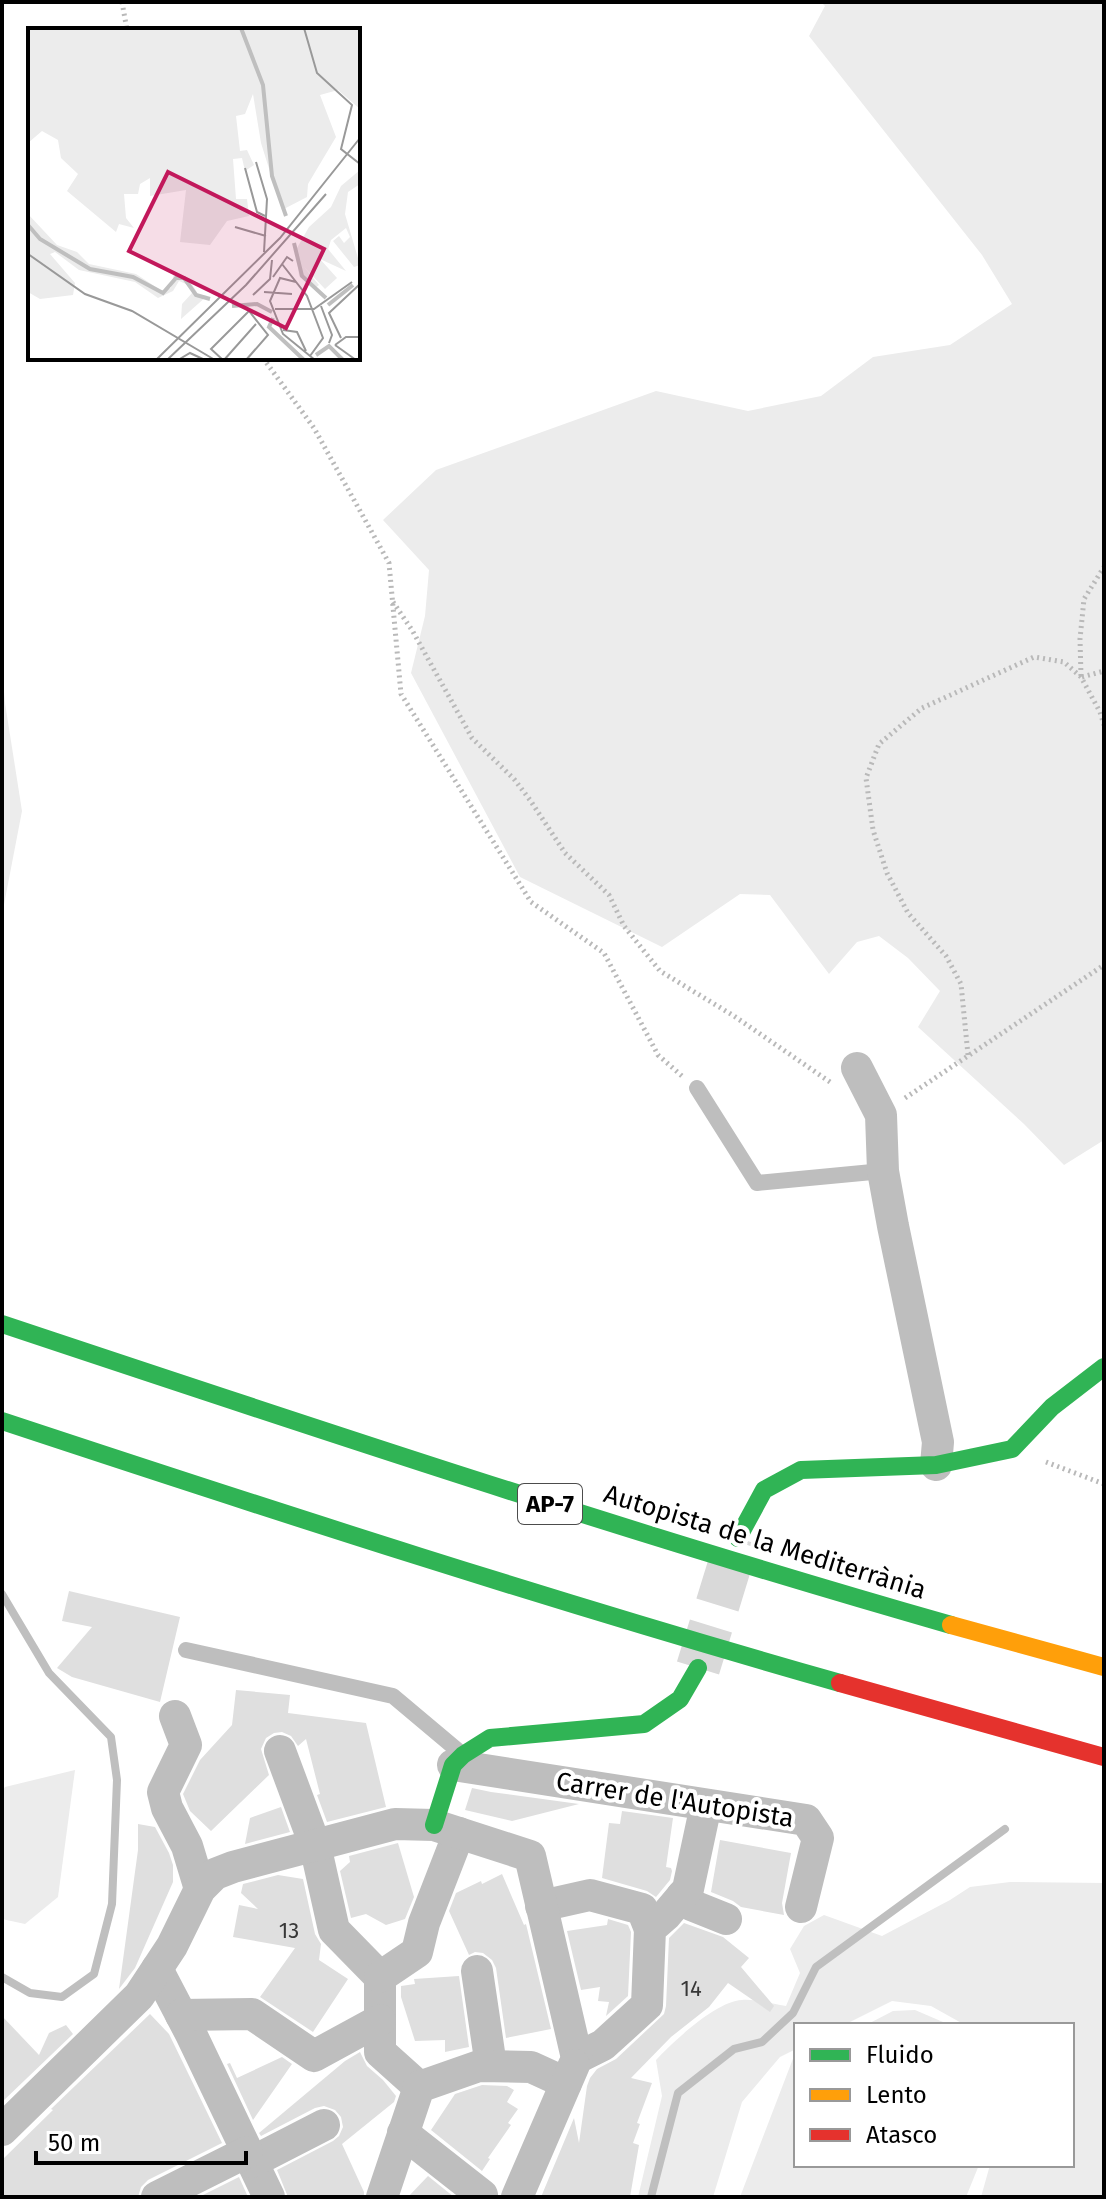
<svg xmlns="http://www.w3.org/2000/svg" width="1106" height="2199" font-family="'Fira Sans',sans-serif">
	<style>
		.green { fill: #ececec }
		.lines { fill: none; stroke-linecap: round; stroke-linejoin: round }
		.stream { stroke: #bfbfbf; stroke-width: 8 }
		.building { fill: #dfdfdf }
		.secondary-tunnel { stroke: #d9d9d9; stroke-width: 44; stroke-dasharray: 44 22; stroke-linecap: butt }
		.path { stroke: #b9b9b9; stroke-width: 5; stroke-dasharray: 2 4; stroke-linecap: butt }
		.lane { stroke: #bebebe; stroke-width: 16 }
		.street { stroke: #bebebe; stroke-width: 32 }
		.fast { stroke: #30b455; stroke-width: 18 }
		.slow { stroke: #ff9f0a; stroke-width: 18 }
		.jam { stroke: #e5322d; stroke-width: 18 }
		.labels { text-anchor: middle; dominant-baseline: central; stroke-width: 8; stroke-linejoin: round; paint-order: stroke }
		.number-label { font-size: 22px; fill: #383838 }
		.shield { fill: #fff; stroke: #4c4c4c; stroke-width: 2 }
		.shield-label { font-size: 24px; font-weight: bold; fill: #000 }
		.street-label { font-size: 26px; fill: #000; stroke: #fff }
		.inset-river { fill: none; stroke: #bfbfbf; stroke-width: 4 }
		.inset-road { fill: none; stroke: #999; stroke-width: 2 }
		.view { fill: #c2185b; fill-opacity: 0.15; stroke: #c2185b; stroke-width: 4 }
		.inset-edge { fill: none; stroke: #000; stroke-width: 4 }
	</style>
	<rect width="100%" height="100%" fill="#fff"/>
	<g class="green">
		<polygon points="821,2 1104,2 1104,1140 1064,1165 1024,1124 918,1027 940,991 908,958 879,936 857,942 829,974 770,895 740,894 662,947 520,877 411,673 425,616 429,570 383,520 436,470 656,391 748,411 821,396 873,357 950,345 1012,304 982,255 809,36 825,6"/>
		<polygon points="2,669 5,703 22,811 2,915"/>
		<polygon points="75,1770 58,1897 25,1924 2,1919 2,1792 5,1787"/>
		<path d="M1010,1882L1104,1883V2197H981L990,2165H1072V2025H965L931,2006L892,2001L844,2025H796V2049L780,2057L742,2102L713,2197H638L662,2096L656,2060C673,2042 716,2001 742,2000C756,1999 772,2004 786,2006L800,1973L790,1949L804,1926L824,1915L882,1936L950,1900L970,1887Z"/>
		<polygon points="915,2010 950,2025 866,2025 893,2011"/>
		<polygon points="794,2056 796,2057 796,2165 979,2165 966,2197 740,2197"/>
	</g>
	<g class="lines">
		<g class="stream">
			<polyline points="2,1594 49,1673 111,1737 117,1780 112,1904 94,1974 62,1997 30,1993 2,1977"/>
			<polyline points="651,2197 678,2093 734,2049 762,2042 793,2013 816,1967 1005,1829"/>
		</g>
	</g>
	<g class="building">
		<polygon points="69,1591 180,1617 160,1702 72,1677 57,1668 92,1627 62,1621"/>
		<polygon points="236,1690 290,1695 288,1713 366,1723 386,1807 327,1822 317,1795 320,1794 306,1739 298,1746 291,1736 282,1732 274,1733 266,1738 261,1749 269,1775 211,1831 190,1811 183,1794 200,1760 232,1725"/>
		<polygon points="472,1788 491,1792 579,1804 512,1821 465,1810"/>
		<polygon points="281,1807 290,1832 245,1844 250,1818"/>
		<polygon points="622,1811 673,1818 666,1867 671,1868 672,1871 670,1880 656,1897 647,1891 602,1878 609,1823 620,1824"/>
		<polygon points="138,1824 155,1827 169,1853 173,1865 173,1882 135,1968 119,1989 138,1850"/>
		<polygon points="720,1840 791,1853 782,1903 784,1915 741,1907 733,1901 711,1892"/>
		<polygon points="398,1843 414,1897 405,1919 386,1925 366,1914 351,1918 340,1871 350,1862 349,1856"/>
		<polygon points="502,1874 524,1925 526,1924 551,2029 506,2038 496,1968 492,1960 483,1953 475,1952 469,1955 449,1911 456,1893 481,1881 482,1884"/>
		<polygon points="278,1875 303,1879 315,1934 321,1944 319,1960 348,1979 313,2032 260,1997 295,1948 233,1937 239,1905 258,1909 241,1893 243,1884"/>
		<polygon points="608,1919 628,1925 631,1932 628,1996 606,2016 609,2002 598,2001 600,1987 581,1990 567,1931 607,1925"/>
		<polygon points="684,1923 723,1937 749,1958 741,1967 774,2006 770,2012 728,1983 709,2007 671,2037 631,2078 652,2083 637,2123 640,2124 633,2143 639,2145 630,2197 541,2197 574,2118 579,2143 587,2086 590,2078 597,2069 616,2059 664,2014 666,2006 669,1938"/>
		<polygon points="459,1976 469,2047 445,2052 445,2040 415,2041 401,1997 401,1986 415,1984 414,1979"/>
		<polygon points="150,2014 169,2034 222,2143 148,2180 141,2187 138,2197 2,2197 2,2160 53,2110 51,2109"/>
		<polygon points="2,2016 39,2055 49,2033 66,2025 73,2034 2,2102"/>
		<polygon points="360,2052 367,2066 383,2080 396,2096 394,2102 342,2144 364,2192 364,2197 288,2197 277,2170 333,2141 339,2136 343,2127 341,2117 335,2110 324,2106 315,2108 261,2136 259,2133 345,2061"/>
		<polygon points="282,2057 292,2064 253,2120 227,2064 230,2063 237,2078"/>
		<polygon points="482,2085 507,2086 514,2090 507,2102 518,2109 508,2123 511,2125 488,2158 490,2159 482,2171 431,2130 455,2094"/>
		<polygon points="428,2176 454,2197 408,2197"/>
		<polygon points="239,2177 248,2197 199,2197"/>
	</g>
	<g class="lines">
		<polyline class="secondary-tunnel" points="698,1668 738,1538"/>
		<g class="path">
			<polyline points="122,2 127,30"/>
			<polyline points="263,358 314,428 389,563 401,694 531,902 604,953 658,1055 682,1076"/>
			<polyline points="393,602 412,630 472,738 514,779 530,800 565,853 609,895 624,926 660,971 734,1016 830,1082"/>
			<polyline points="1081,676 1080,639 1084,599 1104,567"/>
			<polyline points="1082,677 1104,671"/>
			<polyline points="968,1055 961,984 946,956 908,913 887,873 873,830 866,778 879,744 922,708 1034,657 1064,662 1081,677 1100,712 1104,725"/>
			<polyline points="905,1098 1104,965"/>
			<polyline points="1046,1462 1104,1484"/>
		</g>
		<g class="lane">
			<polyline points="697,1088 757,1183 883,1171"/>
			<polyline points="186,1650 393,1696 462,1754"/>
		</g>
		<g class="street">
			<polyline points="857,1068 881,1115 883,1171 893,1226 938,1442 936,1465"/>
			<polyline points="175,1716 186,1745 163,1792 167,1808 187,1846 200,1889"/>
			<polyline points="280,1751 315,1845 334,1930 380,1977 380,2052 419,2087"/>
			<polyline points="453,1765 806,1820 818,1838 801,1907"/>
			<polyline points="682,1896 691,1905 726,1919"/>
			<polyline points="541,1906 590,1895 642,1909 650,1929"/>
			<polyline points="157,1969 191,2034 269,2197"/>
			<polyline points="477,1971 491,2066"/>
			<polyline points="380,1977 417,1952 424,1923 459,1833"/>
			<polyline points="181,2015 252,2014 314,2056 380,2020"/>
			<polyline points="577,2058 603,2045 647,2005 650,1929 666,1915 688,1889 706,1805"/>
			<polyline points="2,2130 139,1996 172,1946 200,1889 215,1874 233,1867 395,1824 434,1825 530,1856 577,2058"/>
			<polyline points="403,2133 482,2195"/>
			<polyline points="252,2162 324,2125"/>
			<polyline points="157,2197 247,2152"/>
			<polyline points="382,2197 419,2087 479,2066 531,2067 566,2083"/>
			<polyline points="517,2197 574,2065"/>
		</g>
		<g class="fast">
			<path d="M2,1324C317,1429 632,1534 951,1625"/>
			<path d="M2,1421C280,1513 558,1603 840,1683"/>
			<polyline points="738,1538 764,1490 801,1470 936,1465 1012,1449 1052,1407 1104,1367"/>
			<polyline points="434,1825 453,1765 463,1755 490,1738 644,1724 680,1699 698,1668"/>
		</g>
		<polyline class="slow" points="951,1625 1104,1667"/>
		<polyline class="jam" points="840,1683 1104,1757"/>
	</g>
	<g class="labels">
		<g class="number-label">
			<text x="289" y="1930">13</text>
			<text x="691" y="1988">14</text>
		</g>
		<rect class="shield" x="518" y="1484" width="64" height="40" rx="6"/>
		<g class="shield-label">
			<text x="550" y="1504">AP-7</text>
		</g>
		<g class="street-label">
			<text transform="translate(765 1542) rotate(17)">Autopista de la Mediterrània</text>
			<text transform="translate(675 1800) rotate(9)">Carrer de l'Autopista</text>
		</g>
	</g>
	<g transform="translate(28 28)">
		<rect width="332" height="332" fill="#fff"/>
		<path d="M0,0H332V81L310,62L292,67L308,109L280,156L279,169L254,182L233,115L225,66L217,86L208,88L212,123L219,122L226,137L217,143L214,130L205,131L208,171H219L221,188L199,193L182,217L152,214L158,162L122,168V150L112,156L110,166H96L98,190L106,200L91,196L88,204L39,163L50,146L33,130L30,112L14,103L0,115ZM332,142V156L320,164L317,186L332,237L326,239L305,213L311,208L316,215L322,209L318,200L303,212L300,221L318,243L292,231L309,250L297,261L276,239L291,257L286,261L271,248L269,220L281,199L303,179L313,158ZM0,186L29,217L49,224L61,236L108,246L134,263L143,260L146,245L160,250L170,266L179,268L153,291L154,276L165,264L158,256L151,253L145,263L130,270L107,254L51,242L27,224L22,226L47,255L45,267L12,271L0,264Z" fill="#ececec"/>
		<path class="inset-river" d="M213,0L235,57L244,148L258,188M0,197L12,211L62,241L105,249L135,265L148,250H156L168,267L182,271M266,215L274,248L298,270M300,277L325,257M204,278L229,276L244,284M245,290L241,299L276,332M288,327L301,318L315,332"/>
		<path class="inset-road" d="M276,0L289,45L324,77L313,121L332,136M228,134L239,171L236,224M217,140L229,184L237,188M207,199L238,208M0,226L57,266L104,283L187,332M254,236L279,268L295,310L282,328M245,249L259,229L265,233M268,254L252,250L242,273L255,306L287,332M236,264L264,266M225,267L242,251L244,232M293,278L304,307L301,315M247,281H286L324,254M255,302L269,304L278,323M313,310L301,285L332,256M307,317L318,309H332M307,317L328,332M128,332L252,210L332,110M139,332L218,257L298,166M150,332L162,325L177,332M195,332L183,321L221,283L240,307L218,332M196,332L228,296"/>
		<path class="view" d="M140,144L296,221L258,300L101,223Z"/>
		<rect width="332" height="332" class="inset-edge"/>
	</g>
	<rect width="1106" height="2199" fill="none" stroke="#000000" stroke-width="8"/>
	<rect x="794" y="2023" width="280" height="144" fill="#ffffff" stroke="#999999" stroke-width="2"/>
	<rect x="810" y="2049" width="40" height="12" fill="#30b455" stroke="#999999" stroke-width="2"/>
	<text x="866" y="2063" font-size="24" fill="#000000">Fluido</text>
	<rect x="810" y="2089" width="40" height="12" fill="#ff9f0a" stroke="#999999" stroke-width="2"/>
	<text x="866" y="2103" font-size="24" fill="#000000">Lento</text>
	<rect x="810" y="2129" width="40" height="12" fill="#e5322d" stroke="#999999" stroke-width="2"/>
	<text x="866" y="2143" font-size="24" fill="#000000">Atasco</text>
	<path d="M36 2151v12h210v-12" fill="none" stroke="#000000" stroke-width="4"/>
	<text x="48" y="2151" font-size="24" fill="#000000" stroke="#ffffff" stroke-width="6" paint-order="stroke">50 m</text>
</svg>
